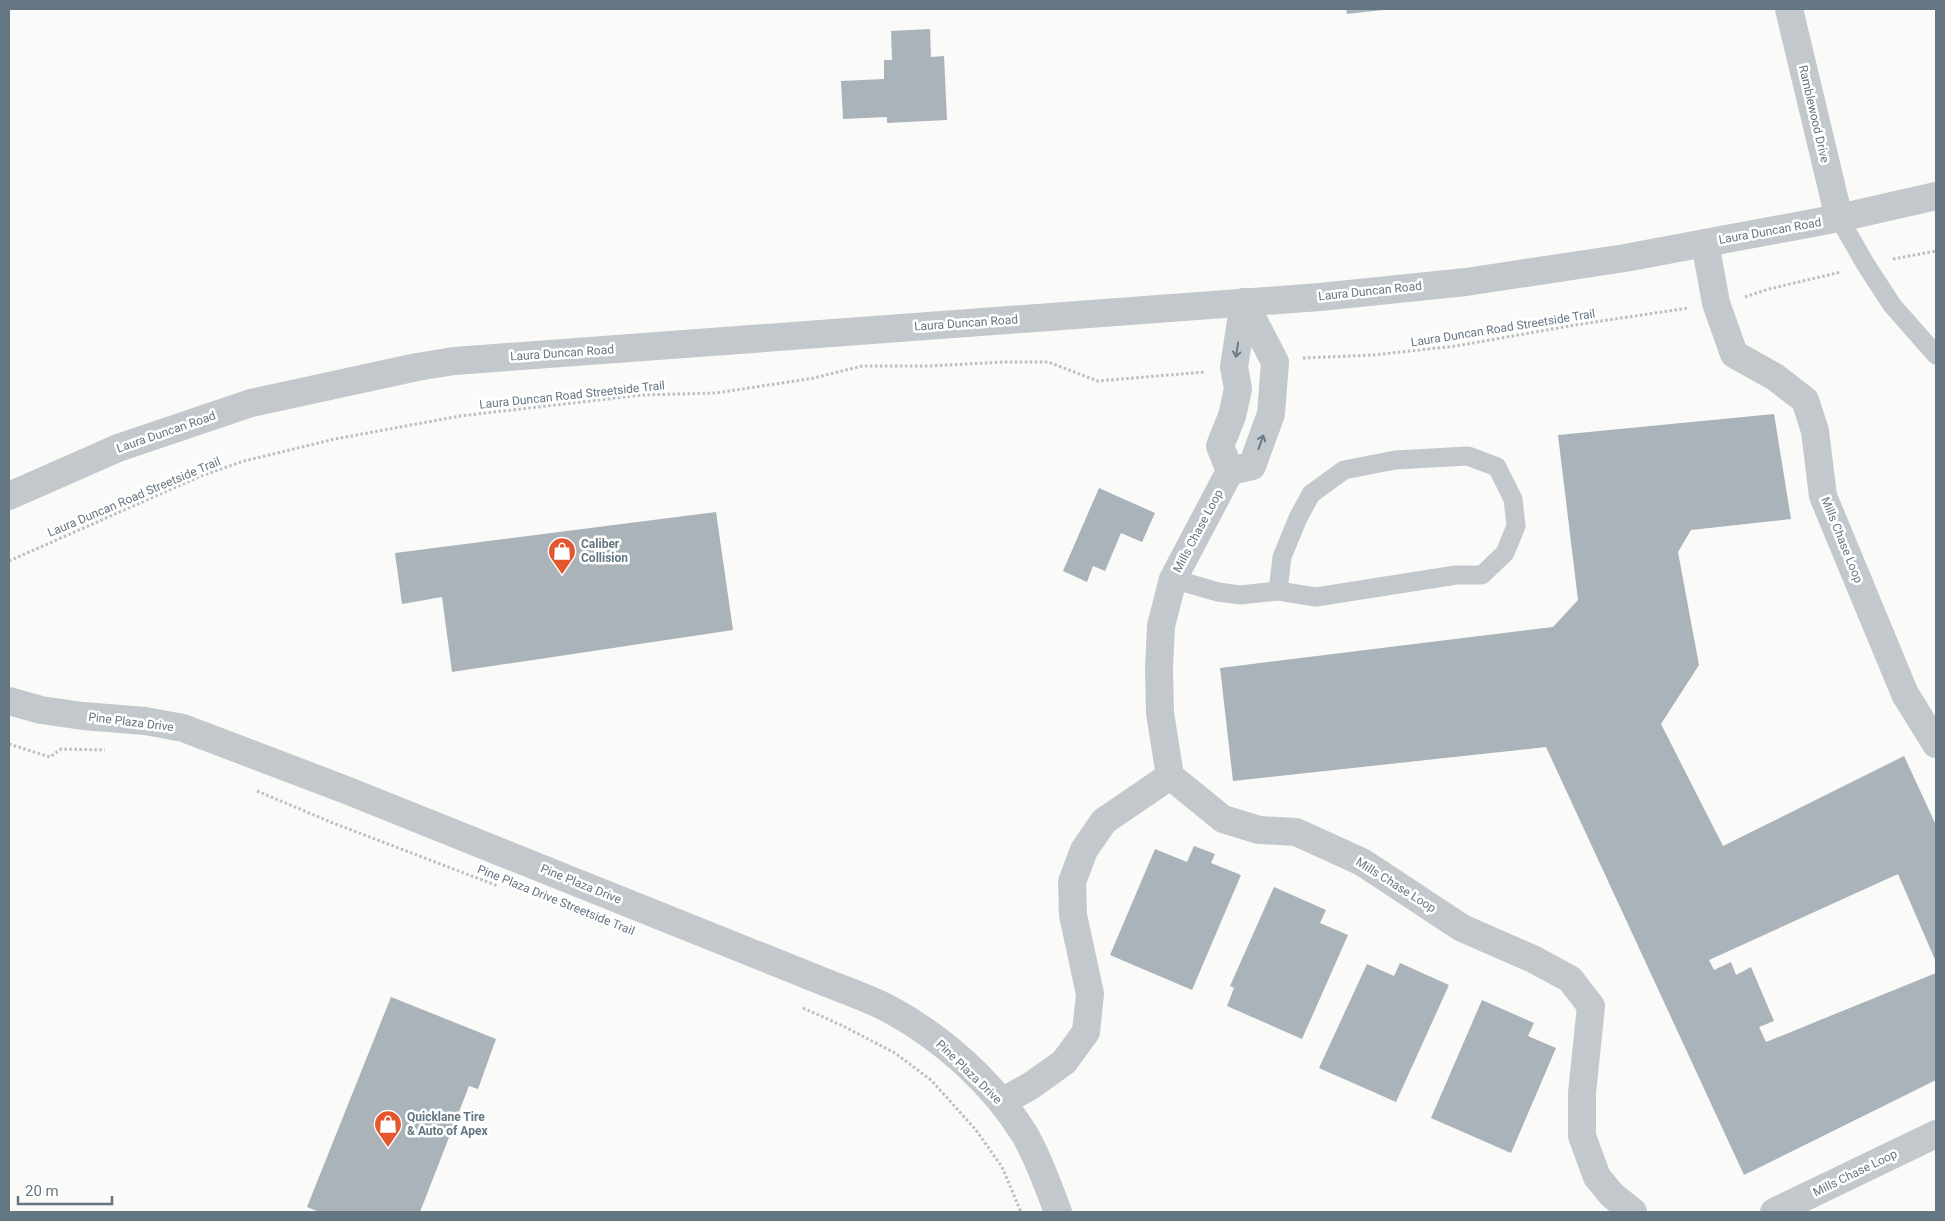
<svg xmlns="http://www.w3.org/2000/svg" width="1945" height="1221" font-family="Roboto,sans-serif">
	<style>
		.building { fill: #aab3b9 }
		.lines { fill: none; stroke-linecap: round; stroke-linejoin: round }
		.path { stroke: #bbbfc2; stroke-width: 3; stroke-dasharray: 2.5 2.5; stroke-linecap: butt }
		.service { stroke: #c3c8cc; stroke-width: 19 }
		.minor { stroke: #c3c8cc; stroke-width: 28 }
		.tertiary { stroke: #c3c8cc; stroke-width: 28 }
		.oneway { stroke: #6a7a87 }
		.labels { text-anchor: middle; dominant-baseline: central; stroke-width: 5; stroke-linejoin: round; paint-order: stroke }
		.street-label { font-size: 12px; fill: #657683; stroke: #fff }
		.poi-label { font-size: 12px; font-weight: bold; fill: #657683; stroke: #fff; text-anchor: start }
	</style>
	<rect width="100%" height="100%" fill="#fafaf8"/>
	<g class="building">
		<polygon points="1346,9 1383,9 1383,10 1347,14"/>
		<polygon points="930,29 931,57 944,56 947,120 887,123 887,117 843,119 841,81 884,79 884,60 892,60 891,31"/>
		<polygon points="1774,414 1791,519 1691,530 1678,552 1699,665 1661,724 1723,846 1904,756 1936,825 1936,962 1898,874 1709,960 1714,970 1731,962 1736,975 1751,967 1774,1021 1759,1027 1766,1042 1936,973 1936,1080 1744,1175 1546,747 1233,781 1220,668 1553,627 1578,600 1558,435"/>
		<polygon points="1099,488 1155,513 1142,542 1121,533 1105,571 1093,566 1087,582 1063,571"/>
		<polygon points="716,512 733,630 452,672 442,597 402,604 395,553"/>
		<polygon points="1194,846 1215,854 1211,863 1241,875 1192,990 1110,955 1155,849 1187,862"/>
		<polygon points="1274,887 1326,910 1320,923 1348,935 1302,1039 1227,1006 1234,988 1230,986"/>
		<polygon points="1400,963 1449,985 1396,1102 1319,1068 1367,964 1394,976"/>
		<polygon points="391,997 496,1039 478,1089 469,1086 420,1212 319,1212 307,1207"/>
		<polygon points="1482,1000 1534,1023 1528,1036 1556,1048 1511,1153 1431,1118"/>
	</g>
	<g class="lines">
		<g class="path">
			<polyline points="1893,259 1936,251"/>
			<polyline points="1745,297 1769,289 1841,272"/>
			<polyline points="1303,358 1373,355 1456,346 1575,325 1688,308"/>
			<polyline points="9,561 201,476 244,461 335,439 460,416 642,395 716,393 814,378 862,366 930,366 1004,362 1048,362 1098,381 1205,372"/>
			<polyline points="9,744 50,757 61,749 105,750"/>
			<polyline points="257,791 333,823 498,886"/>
			<polyline points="803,1008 841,1025 895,1053 931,1080 976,1130 1002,1167 1021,1212"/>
		</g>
		<g class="service">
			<polyline points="1839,218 1866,265 1892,305 1936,355"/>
			<polyline points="1173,579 1218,592 1240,595 1278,591 1282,557 1298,518 1311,494 1344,470 1395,460 1468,456 1497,467 1513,499 1516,526 1505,553 1482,575 1456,575 1316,597 1278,591"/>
		</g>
		<g class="minor">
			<polyline points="1789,9 1839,218"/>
			<polyline points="1705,243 1716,303 1734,354 1775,377 1805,400 1815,431 1823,496 1905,694 1936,744"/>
			<polyline points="1244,302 1234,367 1238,389 1232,416 1220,446 1230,471 1173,579 1161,626 1159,668 1160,713 1170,776 1223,819 1259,830 1296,832 1362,862 1462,928 1533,959 1570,979 1591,1006 1582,1093 1582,1136 1597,1177 1612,1195 1633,1212"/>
			<polyline points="1230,471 1252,466 1271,414 1275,362 1244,302"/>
			<polyline points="1002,1102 1032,1085 1064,1062 1086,1032 1090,994 1073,915 1072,882 1084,850 1104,821 1170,776"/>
			<polyline points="1774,1212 1936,1134"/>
		</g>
		<g class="tertiary">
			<polyline points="9,496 118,448 251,403 417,367 454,361 1320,297 1466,282 1625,258 1839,218 1936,196"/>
			<path d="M9,701L41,710L83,716L145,721L183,728L346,790L822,981C844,990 868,998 889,1009C943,1038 993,1083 1025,1135C1039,1159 1048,1186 1058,1212"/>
		</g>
	</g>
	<defs><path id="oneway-shaft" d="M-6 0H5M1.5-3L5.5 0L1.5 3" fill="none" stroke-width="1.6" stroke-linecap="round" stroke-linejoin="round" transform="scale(1.25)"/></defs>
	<g class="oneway">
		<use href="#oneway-shaft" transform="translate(1237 350) rotate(99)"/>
		<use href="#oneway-shaft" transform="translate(1261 442) rotate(-70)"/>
	</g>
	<defs>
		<g id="shop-pin" transform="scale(1.4375)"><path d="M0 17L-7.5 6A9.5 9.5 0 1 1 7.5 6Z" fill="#e4572e" stroke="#fff"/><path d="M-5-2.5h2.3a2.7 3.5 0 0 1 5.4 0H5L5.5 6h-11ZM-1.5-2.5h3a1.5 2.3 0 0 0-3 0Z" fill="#fff"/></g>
	</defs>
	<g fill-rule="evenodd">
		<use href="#shop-pin" x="562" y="551"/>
		<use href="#shop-pin" x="388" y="1124"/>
	</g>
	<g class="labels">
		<g class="street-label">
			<text transform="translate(1814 114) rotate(77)">Ramblewood Drive</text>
			<text transform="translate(1770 231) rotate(-10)">Laura Duncan Road</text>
			<text transform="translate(1370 291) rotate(-6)">Laura Duncan Road</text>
			<text transform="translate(966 323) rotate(-4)">Laura Duncan Road</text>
			<text transform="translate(1503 328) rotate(-9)">Laura Duncan Road Streetside Trail</text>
			<text transform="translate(562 353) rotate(-4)">Laura Duncan Road</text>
			<text transform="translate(572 395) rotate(-6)">Laura Duncan Road Streetside Trail</text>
			<text transform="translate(166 432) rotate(-19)">Laura Duncan Road</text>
			<text transform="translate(134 497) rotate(-23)">Laura Duncan Road Streetside Trail</text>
			<text transform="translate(1198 531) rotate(-62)">Mills Chase Loop</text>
			<text transform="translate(1842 540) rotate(68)">Mills Chase Loop</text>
			<text transform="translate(131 722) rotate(7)">Pine Plaza Drive</text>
			<text transform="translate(581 884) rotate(22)">Pine Plaza Drive</text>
			<text transform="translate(1396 885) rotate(32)">Mills Chase Loop</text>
			<text transform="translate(556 900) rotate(22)">Pine Plaza Drive Streetside Trail</text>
			<text transform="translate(969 1072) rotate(44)">Pine Plaza Drive</text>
			<text transform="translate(1855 1173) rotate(-26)">Mills Chase Loop</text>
		</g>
		<g class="poi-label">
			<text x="581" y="544">Caliber<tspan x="581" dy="14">Collision</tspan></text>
			<text x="407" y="1117">Quicklane Tire<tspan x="407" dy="14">&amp; Auto of Apex</tspan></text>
		</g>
	</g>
	<rect width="1945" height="1221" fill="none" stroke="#657683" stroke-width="20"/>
	<path d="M18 1196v8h94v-8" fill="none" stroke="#657683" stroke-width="2.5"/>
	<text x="25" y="1196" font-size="15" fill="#657683" stroke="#ffffff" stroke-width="4" paint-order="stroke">20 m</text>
</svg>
